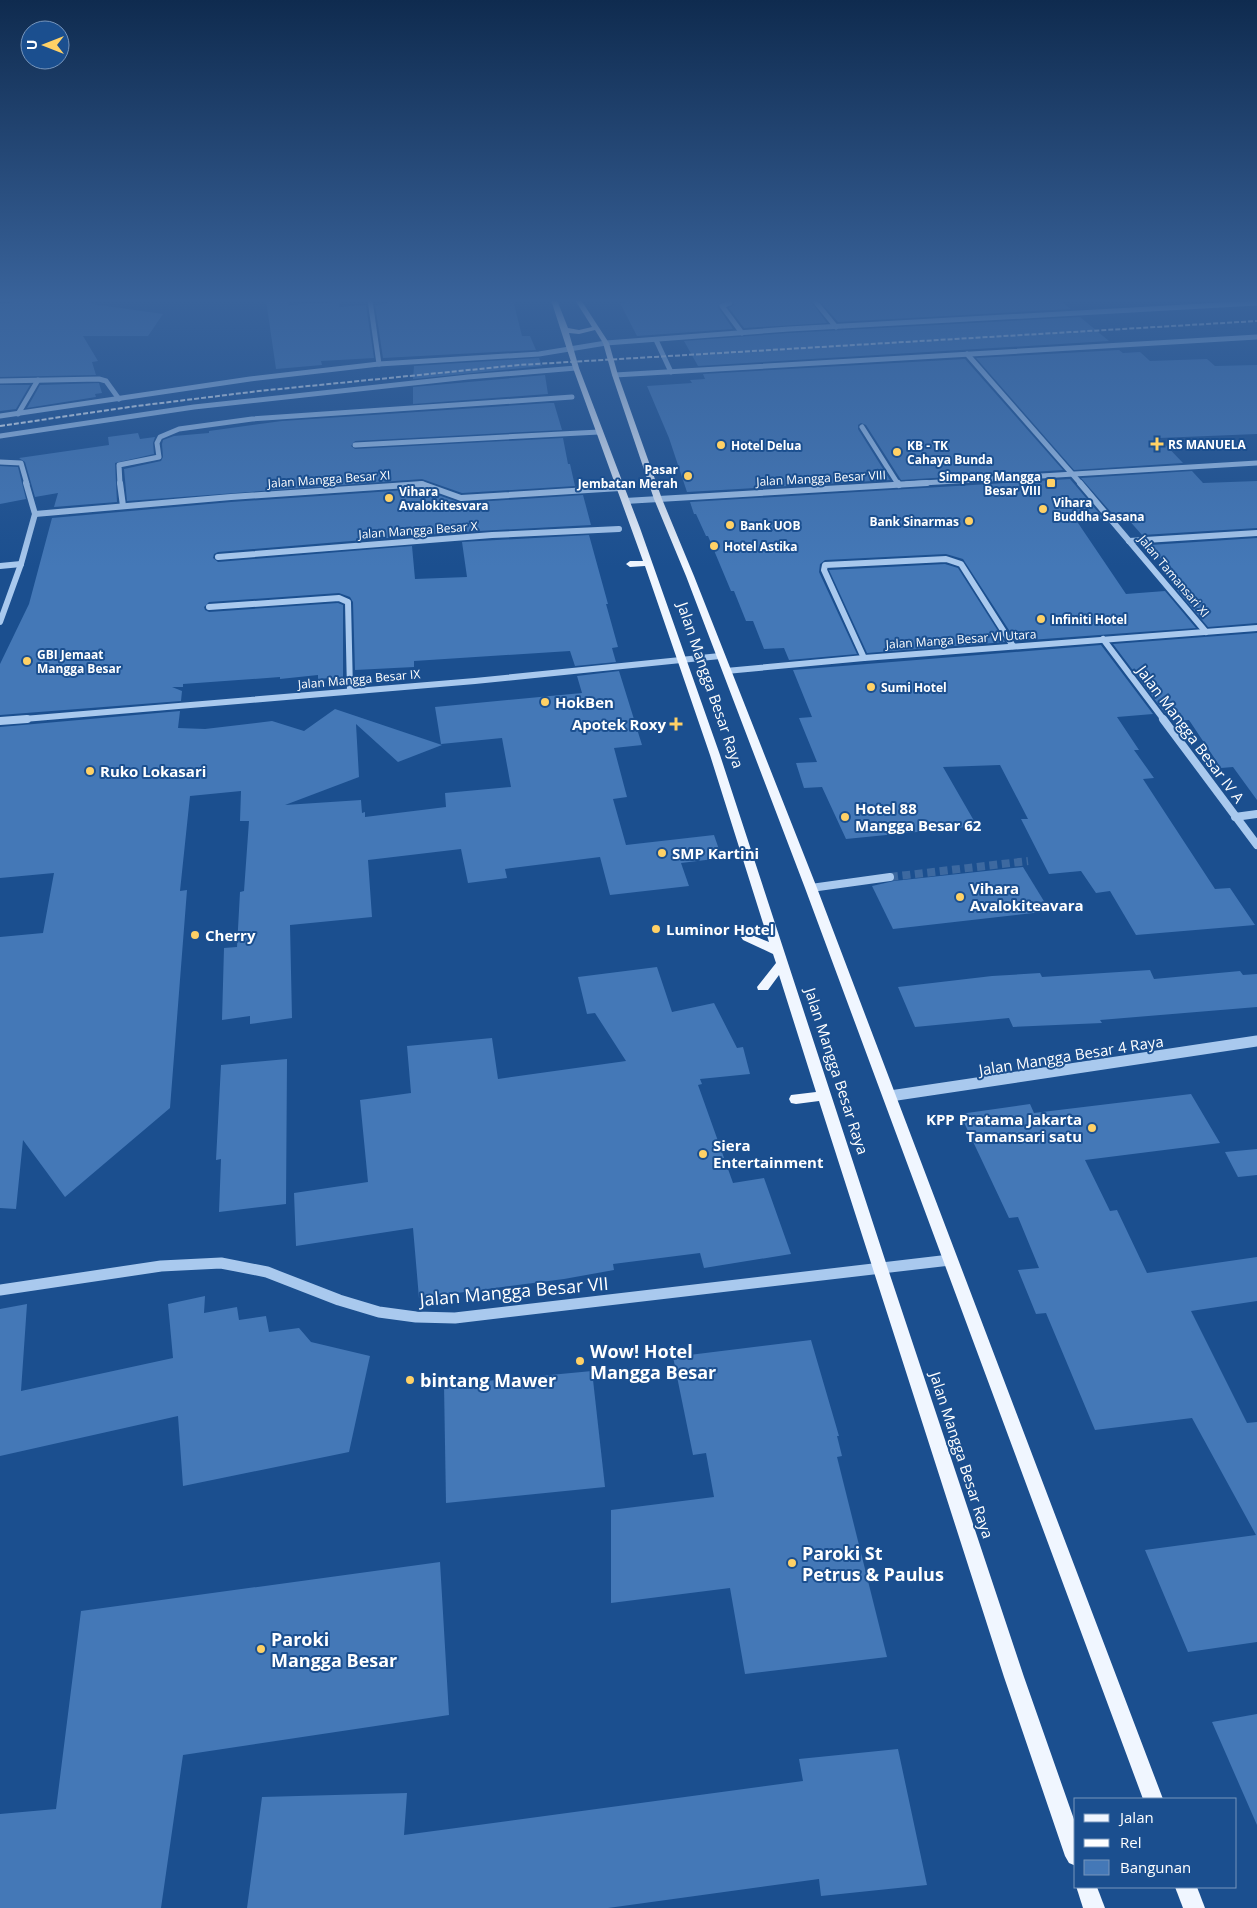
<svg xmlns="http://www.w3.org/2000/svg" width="1257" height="1908" font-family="'Open Sans',sans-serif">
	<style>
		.building { fill: #4478b7 }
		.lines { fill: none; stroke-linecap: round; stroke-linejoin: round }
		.minor-tunnel { stroke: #3d69a0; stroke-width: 8; stroke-dasharray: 8 4.5; stroke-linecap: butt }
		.minor-far3 { stroke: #a9c9ee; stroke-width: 5 }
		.minor-far2 { stroke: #a9c9ee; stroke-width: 6 }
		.minor-far1 { stroke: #a9c9ee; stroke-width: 8 }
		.minor { stroke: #a9c9ee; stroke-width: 11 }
		.major { fill: #f0f6ff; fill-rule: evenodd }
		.rail { stroke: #fff; stroke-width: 2; stroke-dasharray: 5 2; stroke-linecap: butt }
		.poi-dot { fill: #ffd166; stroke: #1b4f8f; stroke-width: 2 }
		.labels { text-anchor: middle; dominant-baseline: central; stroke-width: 4; stroke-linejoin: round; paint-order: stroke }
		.far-poi-label { font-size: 12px; font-weight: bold; fill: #fff; stroke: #1b4f8f; text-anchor: start }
		.far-street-label { font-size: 12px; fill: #fff; stroke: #1b4f8f }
		.street-label { font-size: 15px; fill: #fff; stroke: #1b4f8f }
		.poi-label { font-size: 15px; font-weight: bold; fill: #fff; stroke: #1b4f8f; text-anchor: start }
		.near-street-label { font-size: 18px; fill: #fff; stroke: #1b4f8f }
		.near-poi-label { font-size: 18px; font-weight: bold; fill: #fff; stroke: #1b4f8f; text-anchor: start }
	</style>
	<rect width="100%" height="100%" fill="#1b4f8f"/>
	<g class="building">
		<polygon points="31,300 88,300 92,304 163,314 148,336 83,336 98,361 92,362 96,375 0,377 0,304"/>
		<polygon points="266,300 288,300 289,305 339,302 339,307 366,305 374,358 321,361 322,365 276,369"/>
		<polygon points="387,300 513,300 522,336 530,336 536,350 383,358 375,305 387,304"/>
		<polygon points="623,300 723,300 718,307 733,329 637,336 620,303 625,303"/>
		<polygon points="733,300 810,300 827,323 744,328 729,308 734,305"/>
		<polygon points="819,300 1059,300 1071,309 838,322"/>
		<polygon points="1080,317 1109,341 698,366 684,341 789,333"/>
		<polygon points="1119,350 1123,353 1140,352 1150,361 1207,359 1215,366 1257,365 1257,434 1159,438 1183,463 1074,470 976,358"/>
		<polygon points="539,358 542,366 413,379 414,366"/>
		<polygon points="965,359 1063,470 901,480 866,425 861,423 858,425 858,429 890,480 687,492 669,438 647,386 692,383 690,380 705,379 703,374"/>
		<polygon points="545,375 548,394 413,404 413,387"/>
		<polygon points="99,383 102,393 95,394 96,397 27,408 40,385"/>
		<polygon points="0,385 30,385 16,409 0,411"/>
		<polygon points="549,403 554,403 562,430 355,441 351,446 355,449 563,438 568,464 570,464 575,486 462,493 422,479 127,501 124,469 161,461 163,457 162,444 163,440 174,436 209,433 209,431 282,421"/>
		<polygon points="138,433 140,439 155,437 153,443 154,454 115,463 117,502 54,507 58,493 35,497 25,462 19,458 109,445 108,437"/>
		<polygon points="0,466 18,467 26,499 0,504"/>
		<polygon points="1192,471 1203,483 1257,481 1257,528 1142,535 1127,518 1116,518 1081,478"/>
		<polygon points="1070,479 1104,519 1076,520 1126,594 1165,591 1196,628 1016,641 963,559 946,554 825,560 820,564 819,572 857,654 789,660 784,648 764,649 753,621 746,621 734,591 731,591 708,536 706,536 696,514 694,514 690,502"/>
		<polygon points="421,489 461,503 583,495 591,525 461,532 218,552 214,554 213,558 218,562 412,546 415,579 467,577 462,542 589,535 608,604 606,604 618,647 612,648 616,662 575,666 570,651 414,661 414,667 355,670 353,602 350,597 339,593 209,602 204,607 205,610 209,612 338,603 343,605 343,677 318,679 318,675 280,679 280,677 183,684 183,687 172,687 182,691 181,701 0,715 0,664 29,604 52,518 231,502"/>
		<polygon points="1257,538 1257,623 1208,627 1177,590 1186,589 1150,545"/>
		<polygon points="945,564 958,568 1005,642 867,653 829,570"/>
		<polygon points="1257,633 1257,800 1233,767 1221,768 1189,720 1177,721 1172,713 1165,713 1113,644"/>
		<polygon points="1101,645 1153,714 1117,717 1139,750 1134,750 1154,778 1143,779 1215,889 1230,888 1255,925 1136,935 1110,891 1096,893 1081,871 1049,874 1021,819 1028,819 1000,765 943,767 977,826 846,839 822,787 804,788 796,763 817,762 799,718 812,717 793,670"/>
		<polygon points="619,671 642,745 614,748 627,797 613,799 626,845 714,835 722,858 681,863 689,886 610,895 600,857 505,869 507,878 468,883 461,849 368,860 372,917 290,925 292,1018 250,1024 250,1016 222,1020 224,948 237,947 240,892 244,891 249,821 240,821 241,791 190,796 180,891 187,890 170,1108 65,1197 23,1140 16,1209 0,1208 0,937 43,933 54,873 0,878 0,727 180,711 178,728 205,729 272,721 304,731 335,709 442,745 398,762 356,724 359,777 285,805 361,800 362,813 365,812 365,817 446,807 445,793 511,787 502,738 441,744 435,707 582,693 577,676"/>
		<polygon points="1023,867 1050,911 893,929 872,886 894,881"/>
		<polygon points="657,967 672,1012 714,1003 737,1048 743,1047 750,1074 700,1079 702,1084 698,1085 733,1183 764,1178 791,1254 704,1268 700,1253 613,1264 614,1270 564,1279 419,1298 413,1228 296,1246 294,1193 368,1182 360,1100 411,1093 407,1046 492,1038 498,1079 626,1061 595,1013 587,1014 578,977"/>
		<polygon points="1150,970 1154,979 1240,971 1243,975 1257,974 1257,1007 1100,1020 1102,1023 1013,1027 1009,1018 915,1027 898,987 992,976 1040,973 1042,977"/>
		<polygon points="287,1059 286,1204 219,1212 221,1159 216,1160 221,1065"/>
		<polygon points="1191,1094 1220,1143 1085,1160 1110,1211 1117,1210 1147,1273 1257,1257 1257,1301 1191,1311 1247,1423 1257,1422 1257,1642 1188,1652 1145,1550 1256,1535 1192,1418 1095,1430 1046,1313 1036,1314 1018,1270 1039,1268 1018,1217 1009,1218 960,1114 1030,1104 1034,1113"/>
		<polygon points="1257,1149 1257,1175 1238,1177 1225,1152"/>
		<polygon points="205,1296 204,1313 237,1307 239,1320 266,1316 269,1332 299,1328 311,1342 370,1356 349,1452 183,1486 178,1416 0,1456 0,1309 27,1304 21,1391 173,1358 168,1304"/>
		<polygon points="811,1340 839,1436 837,1436 842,1456 837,1457 887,1657 745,1674 730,1588 611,1603 611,1510 714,1497 706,1453 693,1455 673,1357"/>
		<polygon points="592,1371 605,1487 446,1503 444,1385"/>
		<polygon points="440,1562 449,1715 183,1755 161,1908 0,1908 0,1814 56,1809 81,1611"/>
		<polygon points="1257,1714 1257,1825 1212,1722"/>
		<polygon points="898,1749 927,1885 821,1896 819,1879 608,1908 247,1908 262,1797 407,1793 404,1835 803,1781 799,1759"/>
	</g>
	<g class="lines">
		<polyline class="minor-tunnel" points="890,877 1028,861"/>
		<g class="minor-far3">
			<polyline points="370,300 379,364"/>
			<polyline points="727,300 730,303 722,306 742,333"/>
			<polyline points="814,300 836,327"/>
			<polyline points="656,340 671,372"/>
			<polyline points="967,354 1081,484"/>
			<polyline points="615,375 1257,337"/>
			<polyline points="0,381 99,379 106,381 119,399"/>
			<polyline points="18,414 38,380"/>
			<polyline points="0,416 250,379 379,364 539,354 606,343 789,329 1257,303"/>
			<polyline points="862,427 898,484"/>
			<polyline points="0,436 194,407 468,377 576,368"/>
			<polyline points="355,445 599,432"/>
			<polyline points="0,462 21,463 27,484"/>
			<polyline points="120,484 119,465 159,457 157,443 160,437 179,429 252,419 572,397"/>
			<polyline points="420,484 423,484"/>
			<polyline points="906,484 1257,463"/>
		</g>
		<g class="minor-far2">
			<polyline points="120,483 123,506"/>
			<polyline points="898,483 899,485"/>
			<polyline points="1080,483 1206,632"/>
			<polyline points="625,501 927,483"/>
			<polyline points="35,514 231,497 422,484 461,498 620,488"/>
			<polyline points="1129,541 1257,533"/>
			<polyline points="218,557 492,535 619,529"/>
			<polyline points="0,566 21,564"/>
			<polyline points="209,607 339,598 348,602 350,691"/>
			<polyline points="0,622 21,564 35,514 26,483"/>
			<polyline points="1103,639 1164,720"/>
			<polyline points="864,658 824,570 825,565 946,559 961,564 1013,646"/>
			<polyline points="726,671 864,658 1257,628"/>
			<polyline points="12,720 475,681 720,656"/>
		</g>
		<g class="minor-far1">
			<polyline points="1163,719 1257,845"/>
			<polyline points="0,721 27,719"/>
			<polyline points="1235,817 1257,814"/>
			<polyline points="811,888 890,877"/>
		</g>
		<g class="minor">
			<polyline points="890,1096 1257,1041"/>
			<polyline points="0,1290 161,1266 221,1263 267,1272 339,1300 379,1312 416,1317 455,1318 950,1260"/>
		</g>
		<g class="major">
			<polygon points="551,300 557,300 568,328 579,330 592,327 575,300 581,300 609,343 618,375 662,499 694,576 817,888 1163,1799 1143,1799 805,888 686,576 654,499 612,375 603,343 595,330 579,334 569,333 579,368 640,528 720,755 888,1269 1024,1677 1076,1825 1076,1866 1069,1863 1065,1856 1004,1677 819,1101 796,1104 791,1103 789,1099 791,1095 816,1092 779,975 768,990 758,990 757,987 776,963 773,954 743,940 741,937 747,933 769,942 710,755 645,566 630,567 626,564 630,561 643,561 573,368"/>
			<polygon points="1076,1886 1097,1887 1105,1908 1083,1908"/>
			<polygon points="1175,1887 1197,1887 1205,1908 1183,1908"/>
		</g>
		<polyline class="rail" points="0,426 129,407 259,391 519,365 1257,321"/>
	</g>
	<linearGradient id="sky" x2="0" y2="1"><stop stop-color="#0f2b4f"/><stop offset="0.53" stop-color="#39639b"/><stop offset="1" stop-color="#39639b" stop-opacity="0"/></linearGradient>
	<rect width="1257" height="567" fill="url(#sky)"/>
	<g class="poi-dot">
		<path d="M1154.5 436.5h5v5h5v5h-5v5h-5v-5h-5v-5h5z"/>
		<circle cx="721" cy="445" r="5"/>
		<circle cx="897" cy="452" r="5"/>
		<circle cx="688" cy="476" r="5"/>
		<rect x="1046" y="478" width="10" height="10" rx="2.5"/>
		<circle cx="389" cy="498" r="5"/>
		<circle cx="1043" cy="509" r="5"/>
		<circle cx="969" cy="521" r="5"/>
		<circle cx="730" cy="525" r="5"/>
		<circle cx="714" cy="546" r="5"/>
		<circle cx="1041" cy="619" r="5"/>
		<circle cx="27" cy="661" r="5"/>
		<circle cx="871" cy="687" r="5"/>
		<circle cx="545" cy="702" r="5"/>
		<path d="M673.5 716.5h5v5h5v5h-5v5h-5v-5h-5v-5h5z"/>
		<circle cx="90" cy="771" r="5"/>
		<circle cx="845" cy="817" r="5"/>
		<circle cx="662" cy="853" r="5"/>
		<circle cx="960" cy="897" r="5"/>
		<circle cx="656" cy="929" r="5"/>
		<circle cx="195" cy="935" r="5"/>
		<circle cx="1092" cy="1128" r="5"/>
		<circle cx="703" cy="1154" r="5"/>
		<circle cx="580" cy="1361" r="5"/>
		<circle cx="410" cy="1380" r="5"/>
		<circle cx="792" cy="1563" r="5"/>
		<circle cx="261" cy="1649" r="5"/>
	</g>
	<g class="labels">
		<g class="far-poi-label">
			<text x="1168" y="444">RS MANUELA</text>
			<text x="731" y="445">Hotel Delua</text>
			<text x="907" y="445">KB - TK<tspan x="907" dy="14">Cahaya Bunda</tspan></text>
			<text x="678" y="469" text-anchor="end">Pasar<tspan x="678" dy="14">Jembatan Merah</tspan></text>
			<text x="1041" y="476" text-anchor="end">Simpang Mangga<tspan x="1041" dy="14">Besar VIII</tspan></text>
			<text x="399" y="491">Vihara<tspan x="399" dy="14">Avalokitesvara</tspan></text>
			<text x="1053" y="502">Vihara<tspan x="1053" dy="14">Buddha Sasana</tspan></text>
			<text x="959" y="521" text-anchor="end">Bank Sinarmas</text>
			<text x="740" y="525">Bank UOB</text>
			<text x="724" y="546">Hotel Astika</text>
			<text x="1051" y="619">Infiniti Hotel</text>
			<text x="37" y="654">GBI Jemaat<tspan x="37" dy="14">Mangga Besar</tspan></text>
			<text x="881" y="687">Sumi Hotel</text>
		</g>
		<g class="far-street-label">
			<text transform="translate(821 478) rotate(-3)">Jalan Mangga Besar VIII</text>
			<text transform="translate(329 479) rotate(-4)">Jalan Mangga Besar XI</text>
			<text transform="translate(418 530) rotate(-4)">Jalan Mangga Besar X</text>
			<text transform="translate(1174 576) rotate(50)">Jalan Tamansari XI</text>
			<text transform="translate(961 639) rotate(-4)">Jalan Manga Besar VI Utara</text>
			<text transform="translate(359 679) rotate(-5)">Jalan Mangga Besar IX</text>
		</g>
		<g class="street-label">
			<text transform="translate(711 685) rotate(71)">Jalan Mangga Besar Raya</text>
			<text transform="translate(1191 734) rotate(53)">Jalan Mangga Besar IV A</text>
			<text transform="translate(1071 1055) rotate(-9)">Jalan Mangga Besar 4 Raya</text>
			<text transform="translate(837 1071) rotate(72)">Jalan Mangga Besar Raya</text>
			<text transform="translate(962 1455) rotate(72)">Jalan Mangga Besar Raya</text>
		</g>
		<g class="poi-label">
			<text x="555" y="702">HokBen</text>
			<text x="666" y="724" text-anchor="end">Apotek Roxy</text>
			<text x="100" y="771">Ruko Lokasari</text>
			<text x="855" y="808">Hotel 88<tspan x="855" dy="17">Mangga Besar 62</tspan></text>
			<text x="672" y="853">SMP Kartini</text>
			<text x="970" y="888">Vihara<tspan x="970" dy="17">Avalokiteavara</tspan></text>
			<text x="666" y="929">Luminor Hotel</text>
			<text x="205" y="935">Cherry</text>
			<text x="1082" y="1119" text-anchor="end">KPP Pratama Jakarta<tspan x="1082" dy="17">Tamansari satu</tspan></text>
			<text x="713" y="1145">Siera<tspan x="713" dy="17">Entertainment</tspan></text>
		</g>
		<g class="near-street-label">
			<text transform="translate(514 1291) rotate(-5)">Jalan Mangga Besar VII</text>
		</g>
		<g class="near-poi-label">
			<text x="590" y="1351">Wow! Hotel<tspan x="590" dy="21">Mangga Besar</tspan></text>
			<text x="420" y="1380">bintang Mawer</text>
			<text x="802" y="1553">Paroki St<tspan x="802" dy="21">Petrus &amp; Paulus</tspan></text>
			<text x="271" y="1639">Paroki<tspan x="271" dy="21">Mangga Besar</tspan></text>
		</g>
	</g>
	<rect x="1074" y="1798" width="162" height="90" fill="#1b4f8f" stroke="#7695bc"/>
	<rect x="1084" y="1814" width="25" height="8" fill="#f0f6ff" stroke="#7695bc"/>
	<text x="1120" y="1823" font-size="15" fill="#ffffff">Jalan</text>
	<rect x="1084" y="1839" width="25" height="8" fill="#ffffff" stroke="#7695bc"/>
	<text x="1120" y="1848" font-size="15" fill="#ffffff">Rel</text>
	<rect x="1084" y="1860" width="25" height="15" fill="#4478b7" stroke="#7695bc"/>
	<text x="1120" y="1873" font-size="15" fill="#ffffff">Bangunan</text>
	<g transform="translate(45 45) rotate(270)"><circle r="24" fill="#1b4f8f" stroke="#7695bc"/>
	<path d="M0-4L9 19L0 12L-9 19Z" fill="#ffd166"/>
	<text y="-8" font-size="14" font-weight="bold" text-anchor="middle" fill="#ffffff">U</text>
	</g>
</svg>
